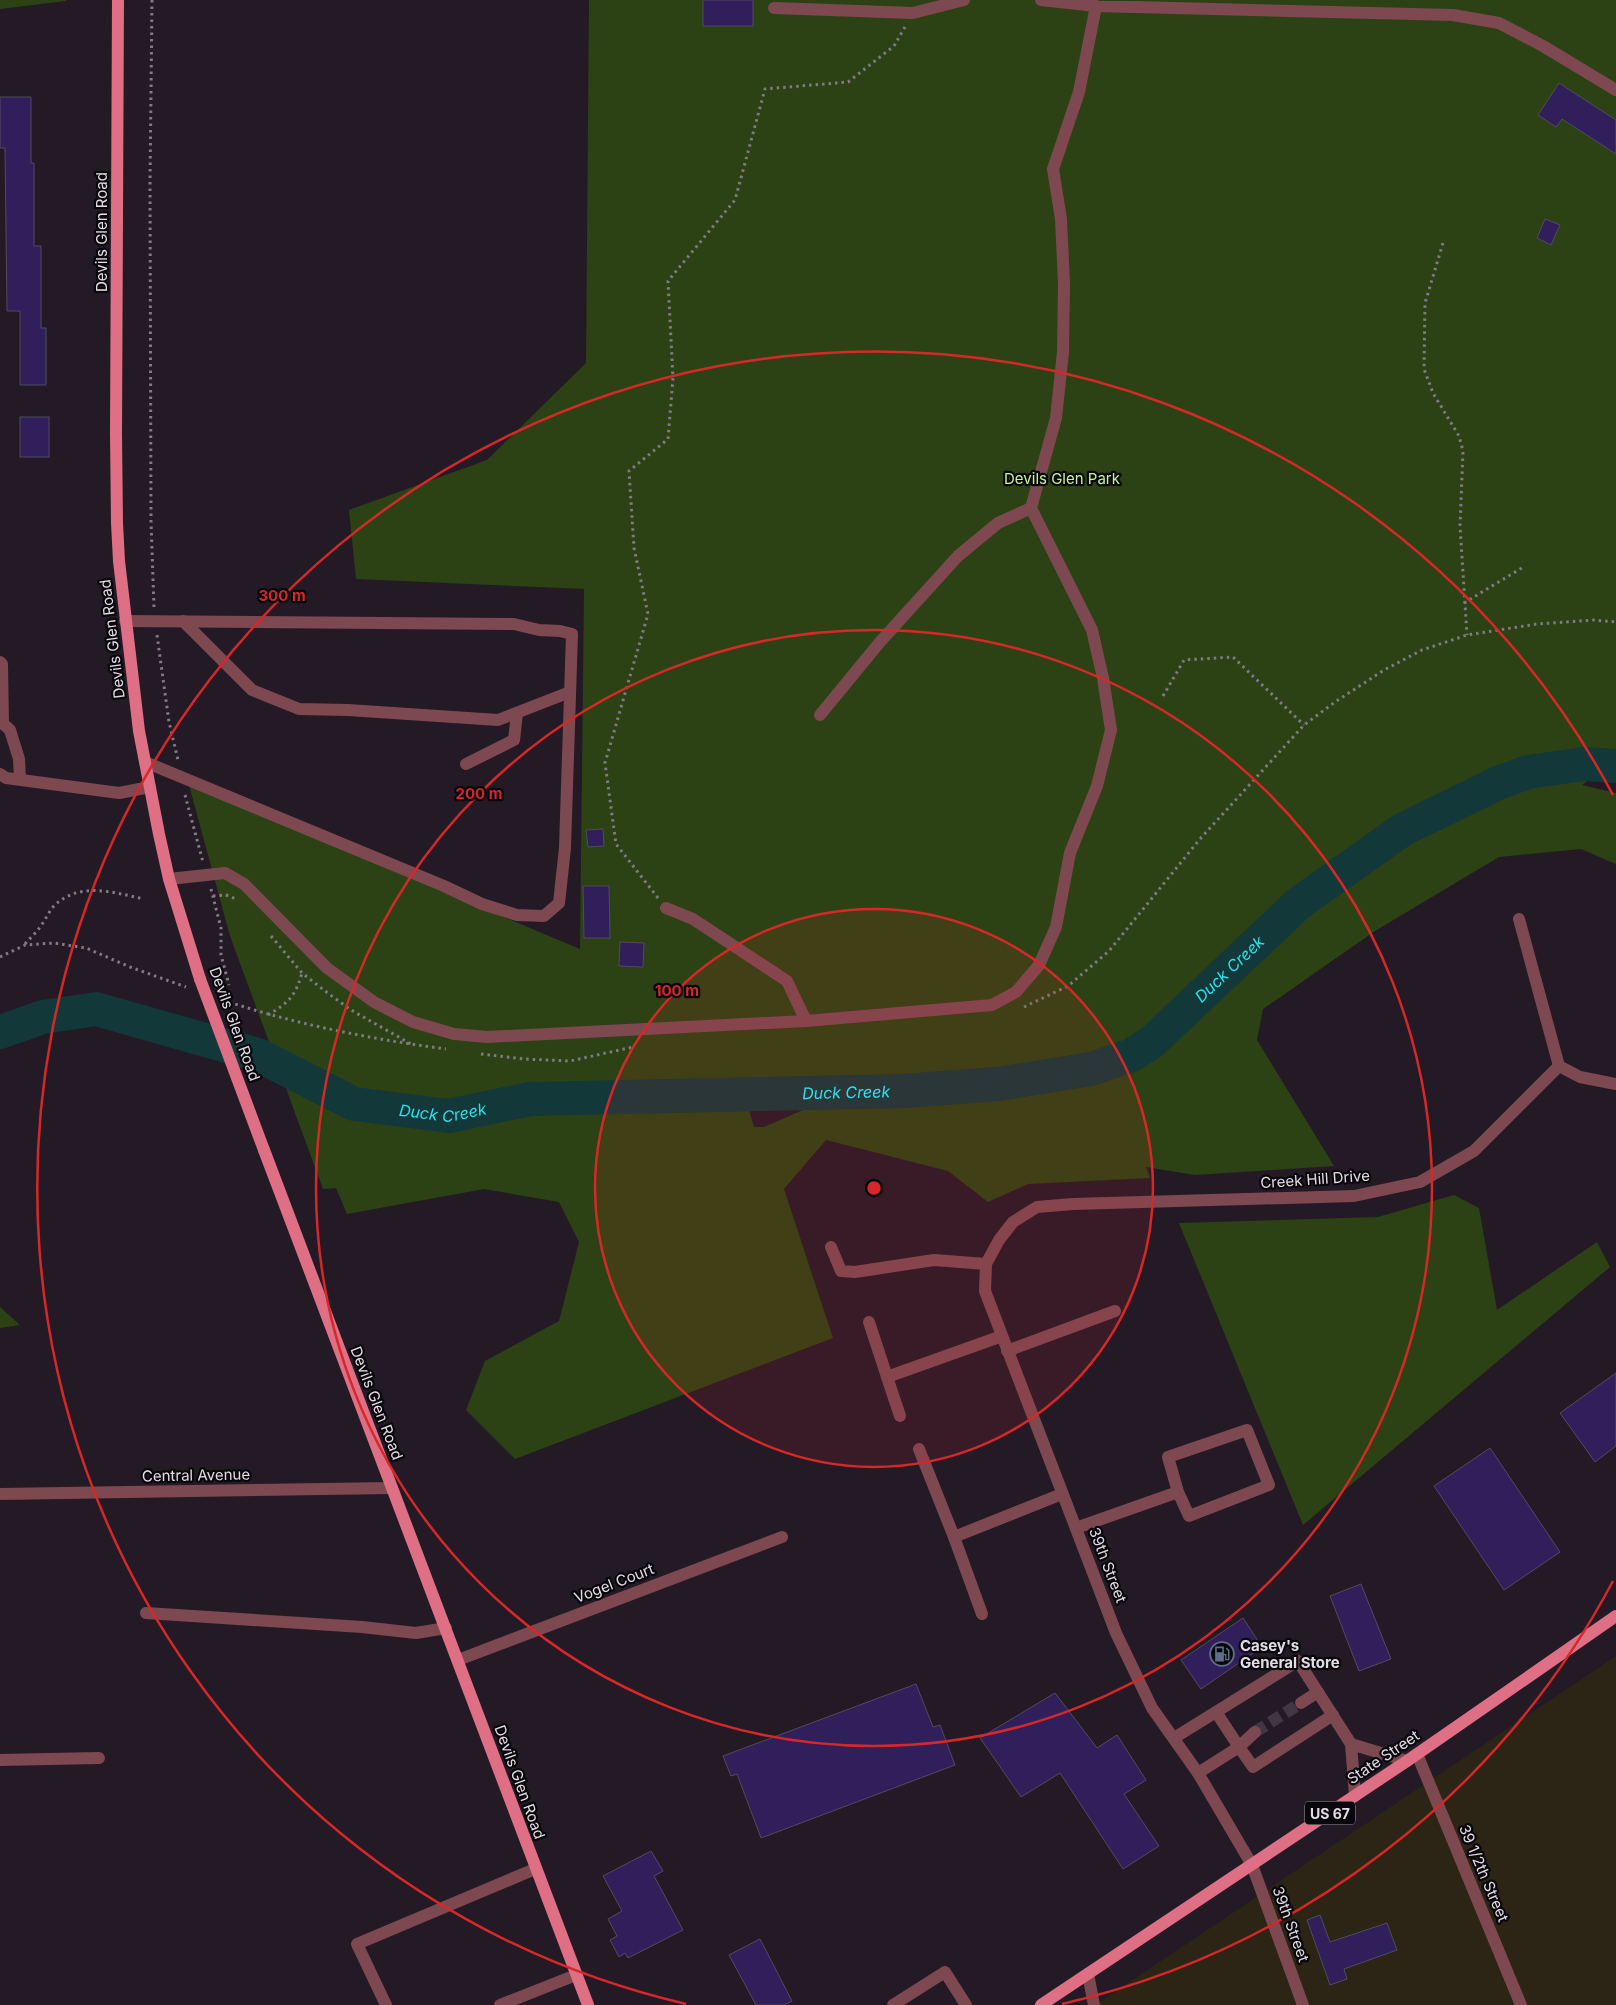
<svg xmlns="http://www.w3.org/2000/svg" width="1616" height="2005" font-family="Inter,sans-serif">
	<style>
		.industrial { fill: #2c2414 }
		.green { fill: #2c4214; fill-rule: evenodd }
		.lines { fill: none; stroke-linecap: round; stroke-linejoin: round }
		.river { stroke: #13383a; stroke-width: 34 }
		.building { fill: #311f5c; stroke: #4f4c5c }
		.minor-tunnel { stroke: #403742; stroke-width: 12; stroke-dasharray: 12 6; stroke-linecap: butt }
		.path { stroke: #817983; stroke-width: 3; stroke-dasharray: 2.5 4; stroke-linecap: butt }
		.minor { stroke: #7e4851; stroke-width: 12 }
		.major { stroke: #de6f84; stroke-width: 12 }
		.major-bridge { stroke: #de6f84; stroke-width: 12 }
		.ring { fill: none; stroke: #d62828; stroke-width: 2.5 }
		.labels { text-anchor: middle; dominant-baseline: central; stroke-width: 4.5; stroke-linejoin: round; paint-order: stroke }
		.shield { fill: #0a070c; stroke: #a19ca3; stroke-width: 1 }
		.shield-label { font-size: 14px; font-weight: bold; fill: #e2dce4 }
		.street-label { font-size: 15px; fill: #e2dce4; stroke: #0a070c }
		.park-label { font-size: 15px; fill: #c2f696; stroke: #0a070c }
		.poi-label { font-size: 15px; font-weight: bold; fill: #e2dce4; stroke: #0a070c; text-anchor: start }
		.water-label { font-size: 16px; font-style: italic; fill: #2de1ea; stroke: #0a070c }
		.centre { fill: #d62828; stroke: #0a070c; stroke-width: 2.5 }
		.ring-label { font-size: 15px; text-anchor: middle; font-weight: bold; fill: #d62828; stroke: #0a070c; stroke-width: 4.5; stroke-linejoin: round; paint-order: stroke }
	</style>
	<rect width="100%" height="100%" fill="#231a26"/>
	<polygon class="industrial" points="1616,1656 1616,2005 1095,2005"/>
	<g class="green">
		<polygon points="0,0 66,0 66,1 0,9"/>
		<path d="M589,0H1616V761L1582,785L1616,793V864L1581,849L1499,857L1375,931L1263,1009L1257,1040L1334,1166L1195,1175L1146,1167L1150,1178L1028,1184L988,1202L948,1171L826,1140L784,1189L833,1338L515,1459L466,1410L485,1361L559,1321L579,1242L559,1202L484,1189L347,1214L336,1188L323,1189L230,936L189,785L580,949L584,589L356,579L349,510L487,460L586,363ZM848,1092L861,1103L812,1106L764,1127H754L749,1110Z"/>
		<polygon points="1454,1195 1479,1208 1497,1310 1597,1242 1610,1267 1303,1525 1179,1223 1378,1217"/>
		<polygon points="0,1307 20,1325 0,1328"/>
	</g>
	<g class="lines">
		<path class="river" id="s1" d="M0,1032L43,1017L96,1009L258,1055L354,1104L449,1116L530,1099L904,1091L998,1084L1091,1069L1132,1055L1153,1041L1299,903L1402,830L1498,783L1528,772L1584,764L1616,766"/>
	</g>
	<g class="building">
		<rect x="703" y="0" width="50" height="26"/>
		<polygon points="1559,83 1616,120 1616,154 1562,119 1556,127 1538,115"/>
		<polygon points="0,97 31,97 31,163 34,163 34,246 41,246 41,328 46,328 46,385 20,385 20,311 7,311 5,148 0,148"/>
		<polygon points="1545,219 1560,225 1551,245 1537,238"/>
		<rect x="20" y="417" width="29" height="40"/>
		<polygon points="603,829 604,846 588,847 586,830"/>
		<polygon points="583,886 609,886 610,938 584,938"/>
		<polygon points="620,942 644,943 643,967 619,966"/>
		<polygon points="1616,1373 1616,1446 1595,1462 1560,1413"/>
		<polygon points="1490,1448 1560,1552 1504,1590 1434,1486"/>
		<polygon points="1361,1584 1391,1659 1359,1671 1330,1596"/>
		<polygon points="1243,1618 1262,1647 1201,1689 1181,1660"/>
		<polygon points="916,1684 933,1727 940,1725 955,1765 761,1838 737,1774 731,1776 723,1756"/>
		<polygon points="1055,1693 1097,1748 1117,1735 1146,1780 1124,1794 1159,1846 1123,1869 1060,1773 1021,1797 980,1738"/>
		<polygon points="651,1851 663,1871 654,1876 683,1930 628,1958 625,1953 619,1957 610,1940 617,1936 608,1919 622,1911 603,1876"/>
		<polygon points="1320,1915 1330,1942 1387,1923 1397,1950 1344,1969 1347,1979 1330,1985 1307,1920"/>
		<polygon points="760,1939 792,2001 784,2005 756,2005 729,1955"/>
	</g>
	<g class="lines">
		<polyline class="minor-tunnel" points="1255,1732 1301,1703"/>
		<g class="path">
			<polyline points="152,0 150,183 151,521 154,607"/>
			<polyline points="1443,243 1425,303 1424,369 1433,393 1459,436 1463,451 1460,526 1467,635"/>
			<polyline points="1464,603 1525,566"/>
			<polyline points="157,635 169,722 178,760"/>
			<polyline points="1163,696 1184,660 1233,657 1304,725"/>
			<polyline points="185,795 203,862"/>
			<polyline points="211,889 221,928 221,955 229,985"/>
			<polyline points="213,896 226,895 236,899"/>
			<polyline points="658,898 616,844 605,763 648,614 634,548 629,471 668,439 673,378 668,281 735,200 765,89 848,82 894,46 905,27"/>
			<polyline points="271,936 302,973 325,991 351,1010 411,1044"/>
			<path d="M25,944C30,938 36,933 40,927C45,921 48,913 53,907C78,881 112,892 144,899"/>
			<polyline points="0,957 25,945 54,943 86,948 130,967 186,987"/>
			<path d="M223,1000C294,1024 370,1039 446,1049"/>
			<polyline points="1024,1007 1068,986 1109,951 1200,839 1304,725 1335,702 1384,670 1422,650 1467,635 1537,624 1594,620 1616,622"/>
			<path d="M268,1015C289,1002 295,997 302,973"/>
			<polyline points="481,1054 524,1059 570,1061 633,1047"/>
		</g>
		<g class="minor">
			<polyline points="1041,0 1096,6 1453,15 1499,23 1543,46 1616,90"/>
			<polyline points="774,8 913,13 964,0"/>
			<polyline points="125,621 514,624 539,630 560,631 572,634 565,848 559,903 544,916 517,915 482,904 444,886 145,762"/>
			<polyline points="183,621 252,690 299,709 348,710 498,720 570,692"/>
			<polyline points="0,662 2,664 3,724"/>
			<polyline points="820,715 880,642 958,556 998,523 1031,508"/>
			<polyline points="0,721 10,730 19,759 20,779"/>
			<polyline points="466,764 514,740 517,713"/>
			<polyline points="0,774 6,778 119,793 150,787"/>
			<polyline points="169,879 225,873 244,884 327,968 374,1002 413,1022 454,1034 487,1037 806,1021 992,1005 1016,992 1039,965 1056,927 1070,853 1097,786 1111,730 1103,678 1092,630 1031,508 1056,418 1063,352 1064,284 1061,219 1053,169 1079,92 1096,6"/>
			<polyline points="666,908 693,919 787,981 806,1021"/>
			<polyline points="1519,919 1559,1066 1580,1077 1616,1084"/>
			<polyline points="831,1247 841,1271 855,1272 934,1260 986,1264"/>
			<polyline points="869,1322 887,1377 1002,1336"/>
			<polyline points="1007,1351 1115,1311"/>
			<polyline points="887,1377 900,1416"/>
			<polyline points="919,1449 954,1537 1062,1494"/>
			<polyline points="0,1494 392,1488"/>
			<polyline points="1076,1528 1178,1492 1168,1457 1247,1430 1269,1485 1189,1516 1178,1492"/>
			<polyline points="954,1537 982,1614"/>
			<polyline points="146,1613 362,1627 416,1633 446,1628"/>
			<polyline points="458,1660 782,1537"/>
			<polyline points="1301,1703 1318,1692"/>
			<polyline points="1255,1732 1239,1747 1253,1767 1333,1715"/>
			<polyline points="1174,1738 1298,1661 1351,1744"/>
			<polyline points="1417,1754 1521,2005"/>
			<polyline points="0,1760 99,1758"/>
			<polyline points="1198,1773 1239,1747 1216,1712"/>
			<polyline points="1355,1796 1351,1744 1407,1761"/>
			<polyline points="1088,1974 1094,2005"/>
			<polyline points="386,2005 357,1944 535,1869"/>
			<polyline points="500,2005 576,1975"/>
			<polyline points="893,2005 945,1972 966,2005"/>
			<polyline points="1303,2005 1252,1865 1198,1773 1152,1708 1116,1633 985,1291 986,1264 999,1240 1013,1222 1037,1207 1073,1204 1354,1196 1420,1182 1474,1151 1559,1066"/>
		</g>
		<g class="major">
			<polyline points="118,0 116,434 117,523 119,561 139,731 159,834 169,879 200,979"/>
			<polyline points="264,1150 588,2005"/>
			<polyline points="1041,2005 1407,1761 1616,1616"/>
		</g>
		<polyline class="major-bridge" points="200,979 264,1150"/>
	</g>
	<circle cx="874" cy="1188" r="279" fill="#d62828" fill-opacity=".12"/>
	<g class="ring">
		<circle cx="874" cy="1188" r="279"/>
		<circle cx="874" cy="1188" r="558"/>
		<path d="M1613 1581A837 837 0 0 1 1062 2004M686 2004A837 837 0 1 1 1613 795"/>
	</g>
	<defs>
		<g id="fuel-ring" transform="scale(1.25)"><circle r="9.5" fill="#0a070c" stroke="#5c6f8a" stroke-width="1.5"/><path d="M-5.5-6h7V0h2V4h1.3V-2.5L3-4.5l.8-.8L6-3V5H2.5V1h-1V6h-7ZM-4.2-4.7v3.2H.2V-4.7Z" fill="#5c6f8a"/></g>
	</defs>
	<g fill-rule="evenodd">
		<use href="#fuel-ring" x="1222" y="1654"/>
	</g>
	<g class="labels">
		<rect class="shield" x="1305" y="1801.5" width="50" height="23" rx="4"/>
		<g class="shield-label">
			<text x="1330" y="1813">US 67</text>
		</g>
		<g class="street-label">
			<text transform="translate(101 232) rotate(-90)">Devils Glen Road</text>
			<text transform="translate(112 639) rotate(-97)">Devils Glen Road</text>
			<text transform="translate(235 1024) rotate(70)">Devils Glen Road</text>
			<text transform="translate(1315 1179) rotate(-4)">Creek Hill Drive</text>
			<text transform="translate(377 1403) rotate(69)">Devils Glen Road</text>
			<text transform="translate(196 1475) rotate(-1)">Central Avenue</text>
			<text transform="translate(1108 1565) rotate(69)">39th Street</text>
			<text transform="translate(614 1583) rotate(-21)">Vogel Court</text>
			<text transform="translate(1383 1757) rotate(-34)">State Street</text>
			<text transform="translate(520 1782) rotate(70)">Devils Glen Road</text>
			<text transform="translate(1484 1873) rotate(67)">39 1/2th Street</text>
			<text transform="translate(1291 1924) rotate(70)">39th Street</text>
		</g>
		<g class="park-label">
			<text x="1062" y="478">Devils Glen Park</text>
		</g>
		<g class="poi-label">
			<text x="1240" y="1645">Casey's<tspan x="1240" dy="17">General Store</tspan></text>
		</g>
		<g class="water-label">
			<text stroke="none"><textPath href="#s1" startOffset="1290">Duck Creek</textPath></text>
			<text stroke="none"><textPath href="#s1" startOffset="870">Duck Creek</textPath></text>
			<text stroke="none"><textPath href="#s1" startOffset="465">Duck Creek</textPath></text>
		</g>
	</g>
	<circle cx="874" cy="1188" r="8" class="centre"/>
	<g class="ring-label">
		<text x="282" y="601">300 m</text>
		<text x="479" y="799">200 m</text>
		<text x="677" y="996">100 m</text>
	</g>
</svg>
